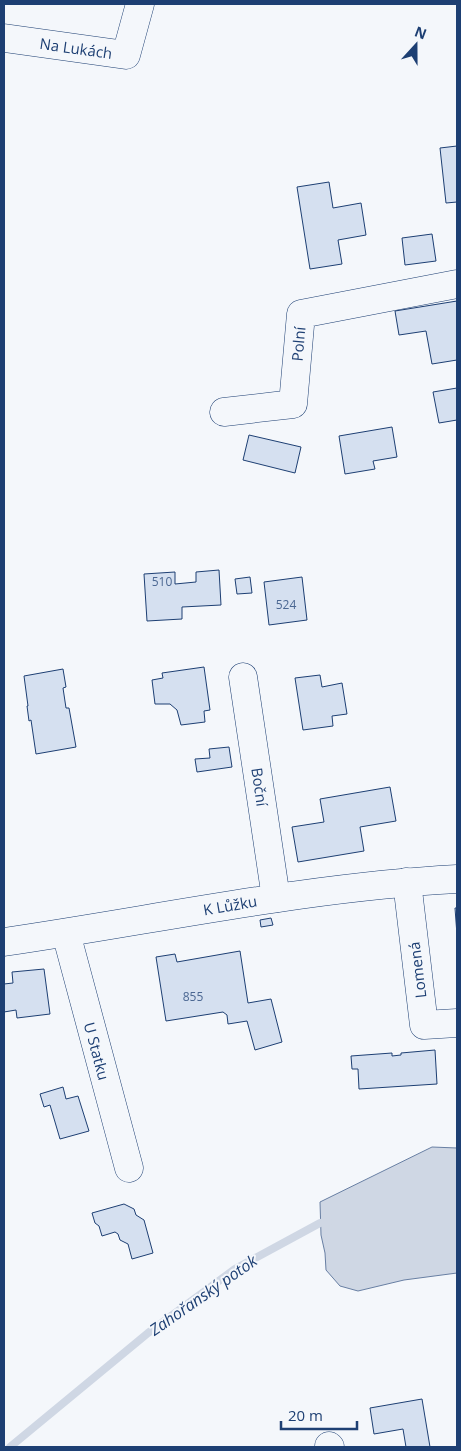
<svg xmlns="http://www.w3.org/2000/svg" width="461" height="1451" font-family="'Open Sans',sans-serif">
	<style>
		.water { fill: #cfd7e4; stroke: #687fa3 }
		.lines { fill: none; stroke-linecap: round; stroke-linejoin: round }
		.stream { stroke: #cfd7e4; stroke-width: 8 }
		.building { fill: #d5e0f0; stroke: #1d3f73 }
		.minor-casing { stroke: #1d3f73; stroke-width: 29 }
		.minor { stroke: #f4f7fb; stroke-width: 28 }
		.labels { text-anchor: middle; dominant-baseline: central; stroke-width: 4; stroke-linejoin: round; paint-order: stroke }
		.number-label { font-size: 12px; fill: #4b6792 }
		.street-label { font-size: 15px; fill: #1d3f73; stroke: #f4f7fb }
		.water-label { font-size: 16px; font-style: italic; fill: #1d3f73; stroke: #f4f7fb }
	</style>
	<rect width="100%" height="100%" fill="#f4f7fb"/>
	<polygon class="water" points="432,1147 457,1148 457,1273 404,1280 358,1291 340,1286 326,1270 325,1253 321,1235 320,1202"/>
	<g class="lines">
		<polyline class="stream" points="10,1447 148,1333 235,1269 320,1223 328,1222"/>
	</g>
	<g class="building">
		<polygon points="457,146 457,202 446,203 440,148"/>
		<polygon points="329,182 333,208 361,203 366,235 338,240 342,264 310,269 297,187"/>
		<polygon points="432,234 436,261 405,265 402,238"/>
		<polygon points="457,301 457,360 432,364 426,331 399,335 395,311"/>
		<polygon points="457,388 457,420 439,423 433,392"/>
		<polygon points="392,427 397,457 373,461 375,469 345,474 339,436"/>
		<polygon points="249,435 301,447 295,473 243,460"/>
		<polygon points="219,570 221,605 182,607 182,619 147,621 144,574 175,572 175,584 196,582 196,572"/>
		<polygon points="250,577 252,593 237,594 235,579"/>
		<polygon points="302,577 307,620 269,625 264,582"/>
		<polygon points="204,667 210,710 204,711 205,722 181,725 177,710 170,704 155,704 152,680 163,678 162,673"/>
		<polygon points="63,669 66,687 63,688 66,708 69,708 76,747 36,754 31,720 29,721 27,706 28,706 24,676"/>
		<polygon points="320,675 322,687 342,683 347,714 332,716 333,726 303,730 295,678"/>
		<polygon points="229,747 232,767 197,772 195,759 210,758 209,749"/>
		<polygon points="390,787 396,821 360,827 364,851 298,862 292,827 324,822 320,799"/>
		<polygon points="455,908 457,908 457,935"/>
		<polygon points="271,918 273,925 261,927 260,920"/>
		<polygon points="240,951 248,1003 271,999 282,1042 255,1050 247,1021 228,1024 227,1015 223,1012 166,1021 156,957 175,954 177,962"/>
		<polygon points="44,969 50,1014 17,1018 16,1010 4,1012 4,984 13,983 12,972"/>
		<polygon points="435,1050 437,1084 359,1089 358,1069 352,1069 351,1056 392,1053 392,1056 401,1055 401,1053"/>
		<polygon points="63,1087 66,1099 78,1096 89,1131 60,1139 50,1105 44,1107 40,1094"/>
		<polygon points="124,1204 134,1209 136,1215 144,1220 153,1253 132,1259 128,1244 120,1240 118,1234 115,1232 102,1236 99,1226 95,1223 92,1213"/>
		<polygon points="422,1399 430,1447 406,1447 403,1429 374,1434 370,1408"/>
	</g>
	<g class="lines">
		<g class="minor-casing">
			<g id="minor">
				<polyline points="4,38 126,55 140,4"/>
				<polyline points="224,412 293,404 301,314 457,284"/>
				<polyline points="243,677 276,898"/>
				<polyline points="407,882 424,1025 457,1023"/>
				<polyline points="66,933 129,1168"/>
				<path d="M4,942C155,920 305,887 457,879"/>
				<polyline points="329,1446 330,1447"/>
			</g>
		</g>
		<use href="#minor" class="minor"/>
	</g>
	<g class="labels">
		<g class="number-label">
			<text x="162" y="581">510</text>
			<text x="286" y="604">524</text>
			<text x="193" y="996">855</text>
		</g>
		<g class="street-label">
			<text transform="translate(76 48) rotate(8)">Na Lukách</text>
			<text transform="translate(298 344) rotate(-85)">Polní</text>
			<text transform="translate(260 787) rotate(82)">Boční</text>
			<text transform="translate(230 905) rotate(-10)">K Lůžku</text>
			<text transform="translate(417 970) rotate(-97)">Lomená</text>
			<text transform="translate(97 1051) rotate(75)">U Statku</text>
		</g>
		<g class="water-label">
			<text transform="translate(203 1295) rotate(-35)">Zahořanský potok</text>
		</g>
	</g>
	<rect width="461" height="1451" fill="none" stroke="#1d3f73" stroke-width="10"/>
	<g transform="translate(416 45) rotate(21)" stroke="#f4f7fb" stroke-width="4" paint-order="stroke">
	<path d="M0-4L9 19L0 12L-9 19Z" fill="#1d3f73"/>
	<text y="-8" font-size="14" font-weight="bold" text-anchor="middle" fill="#1d3f73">N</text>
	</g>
	<path d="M281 1421v8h76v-8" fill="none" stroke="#1d3f73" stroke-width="2.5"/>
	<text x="288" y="1421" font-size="15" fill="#1d3f73" stroke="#f4f7fb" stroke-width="4" paint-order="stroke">20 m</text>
</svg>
